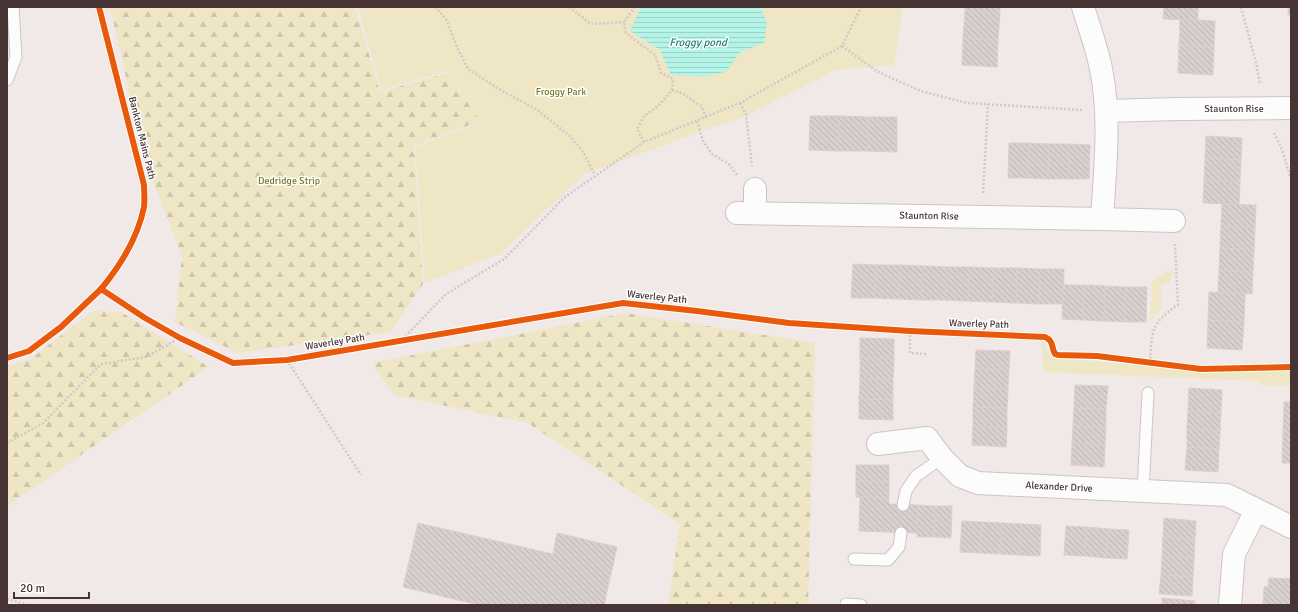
<svg xmlns="http://www.w3.org/2000/svg" width="1298" height="612" font-family="Signika,sans-serif">
	<style>
		.green { fill: #eee6c5 }
		.forest { fill: url(#forest-firs) }
		.water { fill: url(#water-rules) }
		.building { fill: url(#building-back-hatch); stroke: #d9cfce }
		.lines { fill: none; stroke-linecap: round; stroke-linejoin: round }
		.lane-casing { stroke: #cdc5c4; stroke-width: 13 }
		.street-casing { stroke: #cdc5c4; stroke-width: 24 }
		.path { stroke: #d1c9c9; stroke-width: 2.5; stroke-dasharray: 2 2; stroke-linecap: butt }
		.lane { stroke: #fdfcfc; stroke-width: 11 }
		.street { stroke: #fdfcfc; stroke-width: 22 }
		.cycleway-casing { stroke: #fff; stroke-width: 8 }
		.cycleway { stroke: #e8590c; stroke-width: 6 }
		.labels { text-anchor: middle; dominant-baseline: central; stroke-width: 3; stroke-linejoin: round; paint-order: stroke }
		.park-label { font-size: 10px; fill: #787a20; stroke: #fff }
		.street-label { font-size: 10px; fill: #473434; stroke: #fff }
		.water-label { font-size: 11px; font-style: italic; fill: #1c8170; stroke: #fff }
	</style>
	<defs>
		<pattern id="forest-firs" width="22" height="20" patternUnits="userSpaceOnUse"><rect width="22" height="20" fill="#eee6c5"/><path d="M5 1l3.5 6h-7zM16 11l3.5 6h-7z" fill="#cdc6aa"/></pattern>
		<pattern id="water-rules" width="6" height="5" patternUnits="userSpaceOnUse"><rect width="6" height="5" fill="#b4f4e7"/><path d="M0 2.5h6" fill="none" stroke="#9cd2c7"/></pattern>
		<pattern id="building-back-hatch" width="6" height="6" patternUnits="userSpaceOnUse"><rect width="6" height="6" fill="#d8d0cf"/><path d="M-1 5l2 2M0 0l6 6M5-1l2 2" fill="none" stroke="#bbb3b2"/></pattern>
	</defs>
	<rect width="100%" height="100%" fill="#f0e9e8"/>
	<g class="green">
		<polygon points="358,7 901,7 902,13 894,65 836,70 748,115 584,174 500,254 425,283 415,147 481,122 447,71 381,90"/>
		<polygon points="1172,269 1171,283 1161,285 1161,310 1150,321 1152,281"/>
		<path d="M983,335L1040,338L1044,339C1046,347 1046,354 1055,358L1201,370L1291,369V386L1260,385L1258,381L1043,372L1042,342L1040,341L983,339Z"/>
	</g>
	<g class="forest">
		<polygon points="110,7 355,7 380,92 447,73 480,121 414,146 423,284 390,332 238,353 175,322 182,256 145,161"/>
		<polygon points="93,311 121,312 209,367 7,506 7,366 29,360"/>
		<polygon points="626,313 815,343 808,605 668,605 680,524 528,423 394,395 372,363"/>
	</g>
	<polygon class="water" points="641,7 760,7 767,23 764,43 740,52 727,71 704,77 671,75 660,50 630,31"/>
	<g class="building">
		<polygon points="965,7 1000,7 1000,13 965,11"/>
		<polygon points="1164,7 1198,7 1198,20 1163,19"/>
		<rect x="1288" y="7" width="3" height="8"/>
		<polygon points="965,11 1000,13 998,40 963,38"/>
		<polygon points="1180,19 1215,21 1214,47 1179,46"/>
		<polygon points="963,38 998,40 997,67 962,65"/>
		<polygon points="1179,46 1214,47 1213,75 1178,73"/>
		<polygon points="810,116 839,116 838,151 809,150"/>
		<polygon points="839,116 868,117 868,151 838,151"/>
		<polygon points="868,117 897,117 897,152 868,151"/>
		<polygon points="1206,136 1242,138 1241,160 1205,158"/>
		<polygon points="1009,143 1029,143 1028,178 1008,178"/>
		<polygon points="1029,143 1049,144 1048,179 1028,178"/>
		<polygon points="1049,144 1069,144 1069,179 1048,179"/>
		<polygon points="1069,144 1090,145 1089,179 1069,179"/>
		<polygon points="1205,158 1241,160 1240,182 1204,180"/>
		<polygon points="1204,180 1240,182 1239,204 1203,203"/>
		<polygon points="1222,204 1256,205 1255,228 1221,226"/>
		<polygon points="1221,226 1255,228 1254,250 1220,248"/>
		<polygon points="1220,248 1254,250 1253,272 1219,270"/>
		<polygon points="853,264 876,265 874,298 851,298"/>
		<polygon points="876,265 900,265 898,299 874,298"/>
		<polygon points="900,265 923,266 921,300 898,299"/>
		<polygon points="923,266 947,267 945,300 921,300"/>
		<polygon points="947,267 970,267 968,301 945,300"/>
		<polygon points="970,267 994,268 992,302 968,301"/>
		<polygon points="994,268 1017,268 1016,303 992,302"/>
		<polygon points="1017,268 1040,269 1039,304 1016,303"/>
		<polygon points="1040,269 1064,269 1063,304 1039,304"/>
		<polygon points="1219,270 1253,272 1252,294 1218,292"/>
		<polygon points="1063,285 1084,285 1083,320 1062,319"/>
		<polygon points="1084,285 1105,286 1104,321 1083,320"/>
		<polygon points="1105,286 1126,287 1124,322 1104,321"/>
		<polygon points="1126,287 1147,287 1146,322 1124,322"/>
		<polygon points="1209,292 1245,294 1244,322 1208,320"/>
		<polygon points="1208,320 1244,322 1242,350 1207,348"/>
		<polygon points="860,338 894,339 894,359 860,358"/>
		<polygon points="976,350 1010,351 1009,370 975,369"/>
		<polygon points="860,358 894,359 893,379 860,379"/>
		<polygon points="975,369 1009,370 1008,389 974,388"/>
		<polygon points="860,379 893,379 893,400 859,399"/>
		<polygon points="1075,385 1108,386 1106,409 1074,408"/>
		<polygon points="974,388 1008,389 1007,408 973,407"/>
		<polygon points="1189,388 1222,390 1221,413 1188,411"/>
		<polygon points="859,399 893,400 893,420 859,419"/>
		<polygon points="1284,402 1291,402 1291,433 1283,432"/>
		<polygon points="973,407 1007,408 1007,428 973,426"/>
		<polygon points="1074,408 1106,409 1106,427 1073,426"/>
		<polygon points="1188,411 1221,413 1220,431 1187,429"/>
		<polygon points="973,426 1007,428 1006,447 972,445"/>
		<polygon points="1073,426 1106,427 1105,445 1072,443"/>
		<polygon points="1187,429 1220,431 1219,449 1187,447"/>
		<polygon points="1283,432 1291,433 1291,463 1282,463"/>
		<polygon points="1072,443 1105,445 1104,467 1071,465"/>
		<polygon points="1187,447 1219,449 1218,472 1185,470"/>
		<polygon points="856,465 889,465 889,482 856,481"/>
		<polygon points="856,481 889,482 889,498 856,497"/>
		<polygon points="860,497 889,498 889,504 918,505 917,533 859,531"/>
		<polygon points="918,505 935,506 934,537 917,537"/>
		<polygon points="935,506 952,506 951,538 934,537"/>
		<polygon points="1164,518 1196,521 1195,539 1163,537"/>
		<polygon points="962,521 982,522 980,553 960,552"/>
		<polygon points="982,522 1002,523 1000,554 980,553"/>
		<polygon points="418,523 553,554 557,533 617,547 604,605 479,605 403,587"/>
		<polygon points="1002,523 1021,524 1020,555 1000,554"/>
		<polygon points="1021,524 1041,525 1040,556 1020,555"/>
		<polygon points="1066,526 1087,527 1085,556 1064,555"/>
		<polygon points="1087,527 1108,529 1106,558 1085,556"/>
		<polygon points="1108,529 1129,530 1127,559 1106,558"/>
		<polygon points="1163,537 1195,539 1194,558 1162,556"/>
		<polygon points="1162,556 1194,558 1193,577 1161,575"/>
		<polygon points="1161,575 1193,577 1192,596 1159,594"/>
		<polygon points="1269,578 1291,579 1291,605 1263,605 1264,587 1268,587"/>
		<polygon points="1162,598 1195,601 1194,605 1162,605"/>
	</g>
	<g class="lines">
		<g class="lane-casing">
			<g id="lane">
				<polyline points="7,80 16,57 13,7"/>
				<polyline points="1143,492 1148,393"/>
				<polyline points="903,505 906,491 916,476 942,458"/>
				<polyline points="854,559 888,560 899,547 901,533"/>
				<polyline points="846,604 861,605"/>
			</g>
		</g>
		<g class="street-casing">
			<g id="street">
				<path d="M1083,7C1089,27 1097,48 1101,69C1111,118 1105,170 1102,219L1174,221"/>
				<polyline points="1106,111 1179,109 1291,108"/>
				<polyline points="755,189 755,213"/>
				<polyline points="737,213 1102,219"/>
				<polyline points="878,444 927,438 942,458 960,476 978,483 1227,495 1291,527"/>
				<polyline points="1230,605 1234,554 1256,510"/>
			</g>
		</g>
		<g class="path">
			<polyline points="435,7 446,19 457,47 468,69 502,91 536,109 570,136 583,152 595,175"/>
			<polyline points="569,7 591,24 624,22"/>
			<polyline points="635,7 624,22 626,33 655,55 661,73 673,79 672,90 658,106 644,116 637,129 644,142"/>
			<polyline points="1241,7 1256,63 1260,84"/>
			<polyline points="842,46 878,72 921,91 967,103 1082,110"/>
			<polyline points="672,90 682,93 702,107 706,118"/>
			<polyline points="740,103 746,114 752,166"/>
			<polyline points="697,121 703,141 712,154 729,164 737,175"/>
			<polyline points="1274,133 1281,147 1291,179"/>
			<polyline points="983,193 988,104"/>
			<polyline points="910,331 910,353 926,354"/>
			<polyline points="400,342 446,294 504,259 565,197 644,142 740,103 842,46 861,7"/>
			<polyline points="287,360 361,475"/>
			<path d="M1150,363C1152,332 1150,323 1178,305L1175,244"/>
			<polyline points="7,443 43,423 101,364 146,357 180,338"/>
			<polyline points="7,599 28,605"/>
		</g>
		<use href="#lane" class="lane"/>
		<use href="#street" class="street"/>
		<g class="cycleway-casing">
			<g id="cycleway">
				<path d="M99,7L144,185C144,192 145,200 144,207C138,237 120,266 101,289"/>
				<path d="M7,358L29,351L61,327L101,289L145,318L180,338L233,363L287,360L623,303L697,311L789,323L910,331L1045,337C1054,341 1051,347 1055,354L1058,355L1097,356L1201,369L1291,367"/>
			</g>
		</g>
		<use href="#cycleway" class="cycleway"/>
	</g>
	<g class="labels">
		<g class="park-label">
			<text x="561" y="92">Froggy Park</text>
			<text x="289" y="181">Dedridge Strip</text>
		</g>
		<g class="street-label">
			<text x="1234" y="109">Staunton Rise</text>
			<text transform="translate(142 138) rotate(76)">Bankton Mains Path</text>
			<text transform="translate(929 216) rotate(1)">Staunton Rise</text>
			<text transform="translate(657 297) rotate(6)">Waverley Path</text>
			<text transform="translate(979 324) rotate(2)">Waverley Path</text>
			<text transform="translate(335 342) rotate(-9)">Waverley Path</text>
			<text transform="translate(1059 487) rotate(3)">Alexander Drive</text>
		</g>
		<g class="water-label">
			<text x="698" y="42">Froggy pond</text>
		</g>
	</g>
	<rect width="1298" height="612" fill="none" stroke="#473434" stroke-width="16"/>
	<path d="M14 592v6h75v-6" fill="none" stroke="#473434" stroke-width="2"/>
	<text x="20" y="592" font-size="12" fill="#473434" stroke="#ffffff" stroke-width="3" paint-order="stroke">20 m</text>
</svg>
